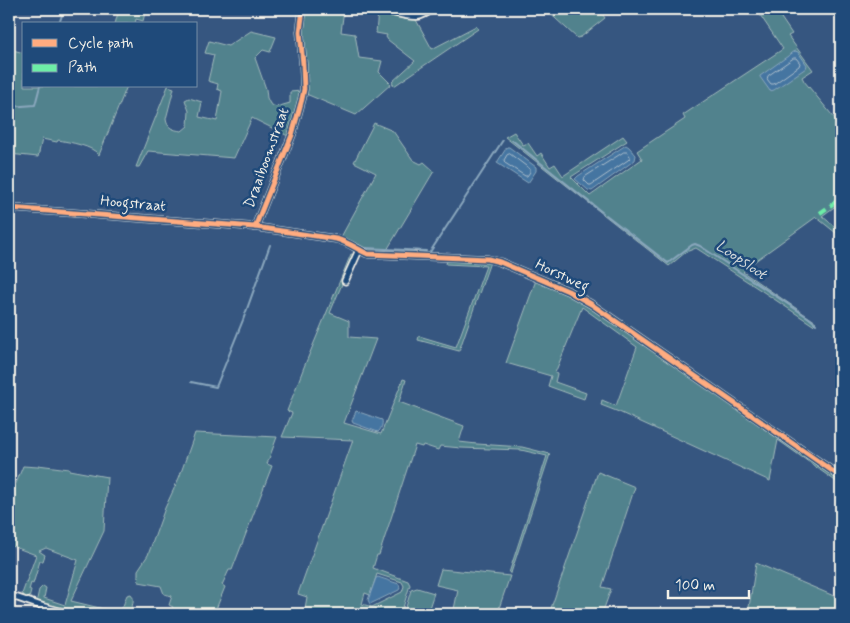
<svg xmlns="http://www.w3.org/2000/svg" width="850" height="623" font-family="Mynerve,sans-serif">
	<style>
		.green { fill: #51828d; stroke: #a2baba; fill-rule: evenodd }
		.water { fill: #4475a1; stroke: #8aa7bd }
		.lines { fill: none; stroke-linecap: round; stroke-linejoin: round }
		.shore { stroke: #aebfcc; stroke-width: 1 }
		.stream { stroke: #8aa7bd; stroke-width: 2 }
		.minor-casing { stroke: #f4f1e8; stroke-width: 9 }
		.minor { stroke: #1f4a7a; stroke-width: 5.5 }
		.quiet { stroke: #6deda7; stroke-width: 4; stroke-dasharray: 8 4; stroke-linecap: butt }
		.cycleway-casing { stroke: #1f4a7a; stroke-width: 8 }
		.cycleway { stroke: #ffac80; stroke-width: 5 }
		.labels { text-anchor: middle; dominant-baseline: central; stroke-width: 5; stroke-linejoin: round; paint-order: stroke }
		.street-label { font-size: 15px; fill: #f4f1e8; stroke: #1f4a7a }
		.water-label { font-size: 16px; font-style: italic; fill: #dadedd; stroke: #1f4a7a }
	</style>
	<rect width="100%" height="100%" fill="#365680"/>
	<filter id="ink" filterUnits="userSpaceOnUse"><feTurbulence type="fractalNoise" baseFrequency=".02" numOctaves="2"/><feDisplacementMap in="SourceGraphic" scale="10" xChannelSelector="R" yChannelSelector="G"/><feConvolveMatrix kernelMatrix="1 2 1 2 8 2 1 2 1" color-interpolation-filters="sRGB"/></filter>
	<g filter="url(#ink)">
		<g class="green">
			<polygon points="119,9 146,9 143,21 136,19 135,24 115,24"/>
			<polygon points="306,9 344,9 341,32 355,34 359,58 382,61 379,72 391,84 356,115 306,94 302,31"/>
			<polygon points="545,9 599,9 605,18 581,37 577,38"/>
			<polygon points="756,9 775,9 792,34 788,36 813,70 802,77 804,81 841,126 841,134 836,138 839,141 841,140 841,202 822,216 840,231 841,230 841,237 816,217 751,264 743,272 816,322 813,325 762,291 696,248 686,252 669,266 505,137 514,132 523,145 528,143 537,156 541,153 550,167 555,164 563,176 623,136 627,141 571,177 590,196 642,159 637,151 685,119 683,115 783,49"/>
			<polygon points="378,11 415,18 432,49 476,26 478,29 394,86 392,82 415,61 388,40 386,37 387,35 376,33"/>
			<path d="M251,31L276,37L270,52L263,50L255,58L266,89L267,98L270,104L276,107L290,103V92L301,91L288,136L252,118L234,158L148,151L139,167H136L168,86L174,88L166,119C167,128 173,130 182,131L188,126L189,111L185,100L189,98L202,102L199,117L217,121L222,91L217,89L218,84L208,81L214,55L205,53L209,41L228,46Z"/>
			<path d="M9,49L24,53V86H127L99,155C93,146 69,142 58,140L57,142L42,139L38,157L9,154Z"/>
			<polygon points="374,123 393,131 413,160 421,164 424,162 434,171 387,250 370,251 364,249 341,237 376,173 354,162"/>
			<path d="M351,254L354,255L330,313L349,321V337L376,339L344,423L381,434L403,379L406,380L399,402L464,426L459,442L477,444L522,447L550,454L511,573H509L547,456L521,450L461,448L440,446L438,450L423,445L422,447L415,445L379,555H377L373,568L408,581L410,585L401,614H392L375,609L373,614H304L307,597L298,594L353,440L282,437L292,413L287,411L304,367ZM377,574L402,582L404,586L402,592L372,607L362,604L365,593L370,595Z"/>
			<polygon points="447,260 490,262 459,351 418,340 419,336 456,347 486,266 446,264"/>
			<polygon points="536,280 573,296 585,303 841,480 841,485 778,440 770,481 619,412 601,405 602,400 616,406 637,347 582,307 555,373 557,374 555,382 586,393 584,399 548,386 551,376 506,363"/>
			<polygon points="195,433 277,437 267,464 272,466 232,570 229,570 222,585 225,587 214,614 171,614 173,607 169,605 172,596 164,594 161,586 139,582 138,576 138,570 148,555 165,508 179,478"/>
			<path d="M38,465L69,469V470L107,477L104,531L71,601L116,612C124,610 124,601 127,595L131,594C136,599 131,608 130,614H57L35,608L39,590L43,586L46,588L44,598L65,605L78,560L46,548L39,551L45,555L43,561H40L33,584L31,583L29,590L31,591L29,599L23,597L24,595L22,594L36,555L9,545V501L23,466L38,467Z"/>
			<polygon points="598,472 635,487 602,587 611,589 602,614 549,614"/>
			<polygon points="756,563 841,599 841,614 748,614"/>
			<polygon points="441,569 510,576 497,614 453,614 458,590 436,585"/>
			<polygon points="417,588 434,593 427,614 404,614 411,590"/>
		</g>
		<g class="water">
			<polygon points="795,51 798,52 807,65 806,68 774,90 770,91 760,77 760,76"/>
			<polygon points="626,145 629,147 636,155 635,160 592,191 588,190 575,179 578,176"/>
			<polygon points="507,147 509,147 536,167 536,171 528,183 497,163 498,161"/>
			<path d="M356,411L382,420C383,424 381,430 378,432L353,423L352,421Z"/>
			<polygon points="378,577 399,584 400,588 399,590 370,604 368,600 376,578"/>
		</g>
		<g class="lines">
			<g class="shore">
				<polygon points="794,58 796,58 800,63 799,66 774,84 771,84 767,79 768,76"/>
				<polygon points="624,152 627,152 630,156 630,158 628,160 591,185 589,185 584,180 585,177"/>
				<polygon points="510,154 530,169 530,172 527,176 525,176 505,163 504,160 507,155"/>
			</g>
			<g class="stream">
				<polyline points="59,24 64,9"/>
				<polyline points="9,107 35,105 40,86"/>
				<polyline points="512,140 603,213"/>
				<polyline points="606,215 668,263 692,245 695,244 700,246 809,318 816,324"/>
				<polyline points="328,241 336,242 347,246"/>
				<polyline points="365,248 426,251"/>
				<polyline points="430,252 503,140"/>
				<polyline points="191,382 216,387 243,320 270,245"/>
			</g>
			<g class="minor-casing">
				<g id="minor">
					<path d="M379,9C390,11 408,18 419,16C424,15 429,11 434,9"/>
					<path d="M9,208L255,227L336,239C348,242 357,249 368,254L488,259L500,262L568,291L591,304L841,477"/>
					<polyline points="255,227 292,135 302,99 304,89 303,64 300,32 303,9"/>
					<polyline points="345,281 359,250"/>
					<polyline points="9,595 44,607 71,614"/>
				</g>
			</g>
			<use href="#minor" class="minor"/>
			<polyline class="quiet" points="820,213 841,198"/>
			<g class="cycleway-casing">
				<g id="cycleway">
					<path d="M9,208L255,227L336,239C348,242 357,249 368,254L488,259L500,262L568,291L591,304L841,477"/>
					<polyline points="255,227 292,135 302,99 304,89 303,64 300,32 303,9"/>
				</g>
			</g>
			<use href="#cycleway" class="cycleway"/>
		</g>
	</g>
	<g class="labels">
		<g class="street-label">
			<text transform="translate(267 158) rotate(-70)">Draaiboomstraat</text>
			<text transform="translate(133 204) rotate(5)">Hoogstraat</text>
			<text transform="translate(562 276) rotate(25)">Horstweg</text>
		</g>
		<g class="water-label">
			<text transform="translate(741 260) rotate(34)">Loopsloot</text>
		</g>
	</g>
	<rect width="850" height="623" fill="none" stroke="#1f4a7a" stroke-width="30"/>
	<rect x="15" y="15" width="820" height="593" fill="none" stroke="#f4f1e8" stroke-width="2" filter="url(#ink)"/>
	<rect x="22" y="22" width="175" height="65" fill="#1f4a7a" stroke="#748da6"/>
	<rect x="32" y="39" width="25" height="8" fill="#ffac80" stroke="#748da6"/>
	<text x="68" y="48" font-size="15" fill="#f4f1e8">Cycle path</text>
	<rect x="32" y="64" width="25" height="8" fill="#6deda7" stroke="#748da6"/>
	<text x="68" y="72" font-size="15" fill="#f4f1e8">Path</text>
	<path d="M668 590v8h81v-8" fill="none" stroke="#f4f1e8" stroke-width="2.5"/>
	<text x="675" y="590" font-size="15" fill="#f4f1e8" stroke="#1f4a7a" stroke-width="4" paint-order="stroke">100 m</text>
</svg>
